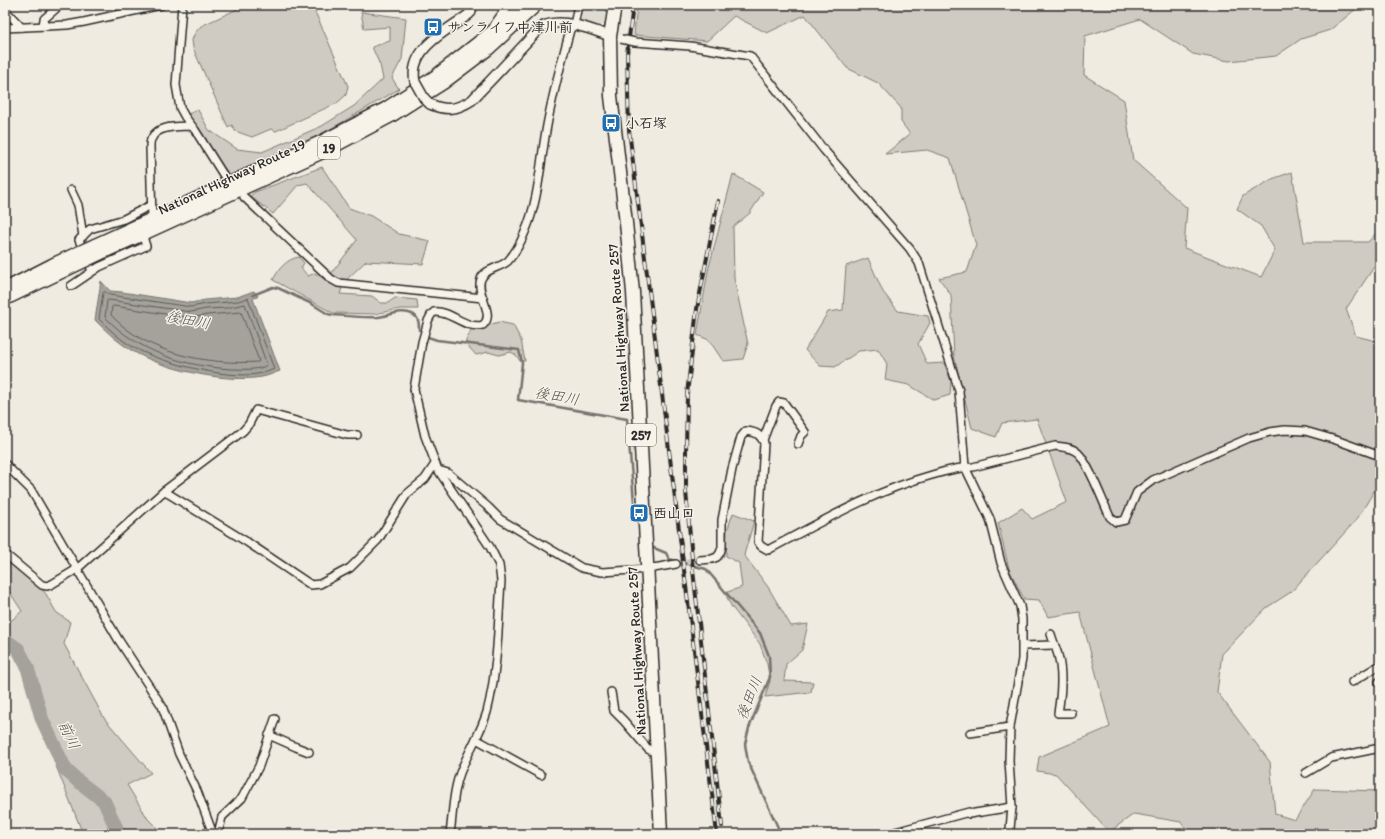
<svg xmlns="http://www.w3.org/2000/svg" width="1385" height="839" font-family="Itim,'Klee One',sans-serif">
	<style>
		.built { fill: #dedbd1 }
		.green { fill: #cfcbc2; stroke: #7d7b76 }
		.water { fill: #a4a29a; stroke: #74726e }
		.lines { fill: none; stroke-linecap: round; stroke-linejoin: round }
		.shore { stroke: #5b5b57; stroke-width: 1 }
		.stream { stroke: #74726e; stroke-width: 2.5 }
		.river { stroke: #a4a29a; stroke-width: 14 }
		.minor-tunnel { stroke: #c8c5bc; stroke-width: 7; stroke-dasharray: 7 3.5; stroke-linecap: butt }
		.minor-casing { stroke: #2b2b2b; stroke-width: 10 }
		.tertiary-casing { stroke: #2b2b2b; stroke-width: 12 }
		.trunk-casing { stroke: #2b2b2b; stroke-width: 15 }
		.minor { stroke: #f7f3e8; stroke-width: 7 }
		.tertiary { stroke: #f7f3e8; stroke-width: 9 }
		.trunk { stroke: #f7f3e8; stroke-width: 12 }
		.rail-casing { stroke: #2b2b2b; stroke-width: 4 }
		.rail { stroke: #f7f3e8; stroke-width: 2.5; stroke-dasharray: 8; stroke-linecap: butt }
		.minor-bridge-casing { stroke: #2b2b2b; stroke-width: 10; stroke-linecap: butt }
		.tertiary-bridge-casing { stroke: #2b2b2b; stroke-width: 12; stroke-linecap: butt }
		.trunk-bridge-casing { stroke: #2b2b2b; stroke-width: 15; stroke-linecap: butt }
		.minor-bridge { stroke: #f7f3e8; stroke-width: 7 }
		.tertiary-bridge { stroke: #f7f3e8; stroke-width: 9 }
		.trunk-bridge { stroke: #f7f3e8; stroke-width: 12 }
		.labels { text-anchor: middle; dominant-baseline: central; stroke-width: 3; stroke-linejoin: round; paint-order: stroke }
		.shield { fill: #f7f3e8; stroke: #686764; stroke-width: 1 }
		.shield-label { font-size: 13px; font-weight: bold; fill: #2b2b2b }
		.poi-label { font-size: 14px; font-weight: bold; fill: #2b2b2b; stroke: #f7f3e8; text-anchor: start }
		.street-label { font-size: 14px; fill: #2b2b2b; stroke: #f7f3e8 }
		.water-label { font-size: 15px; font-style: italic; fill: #555552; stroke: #f7f3e8 }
	</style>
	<rect width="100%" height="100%" fill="#efebe0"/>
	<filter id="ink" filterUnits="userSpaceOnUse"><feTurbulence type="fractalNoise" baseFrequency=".025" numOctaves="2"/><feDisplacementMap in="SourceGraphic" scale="8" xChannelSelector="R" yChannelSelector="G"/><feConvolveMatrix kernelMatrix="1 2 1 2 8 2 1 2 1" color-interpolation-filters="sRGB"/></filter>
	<g filter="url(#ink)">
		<polygon class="built" points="581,5 607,5 604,23 600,26 578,19"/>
		<g class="green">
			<polygon points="246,5 312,5 348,86 346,95 337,103 276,131 271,129 252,137 235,131 232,125 228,127 193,48 192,40 195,33 201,26"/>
			<polygon points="637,5 1361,5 1330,30 1301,39 1276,56 1229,61 1193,54 1140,19 1085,36 1084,75 1124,100 1133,160 1187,208 1184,248 1261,277 1275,250 1261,226 1237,209 1243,196 1272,179 1292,172 1304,242 1368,242 1380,229 1380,267 1374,267 1346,309 1356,336 1380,342 1380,487 1376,488 1357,519 1291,592 1266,608 1222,654 1217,692 1270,762 1275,814 1295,820 1315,789 1380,791 1380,834 1188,834 1181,822 1134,814 1109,832 1056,774 1037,771 1039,757 1110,727 1080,612 1048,617 1039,600 1024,599 1009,569 998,523 1022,508 1032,519 1067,502 1037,419 1002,423 996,437 972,428 954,356 951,295 939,278 967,272 976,245 950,158 927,150 885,154 910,134 901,122 901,108 878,83 847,68 805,15 767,33 734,16 707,41 634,35"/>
			<polygon points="361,12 406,18 402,59 392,78 399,89 329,130 283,152 229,175 188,114 198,110 209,130 237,149 262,152 322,126 354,106 383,79 380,65 372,47 390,41 390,27 364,29"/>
			<path d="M322,167L349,208L371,216L399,234L430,241L423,264L366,261L344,282L340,294L372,296L381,303H388L395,298L417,300L418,309H400L374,314L333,313L273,280C278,270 286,259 299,257L304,263L301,268L308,276L315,273L326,280L357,240L307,183L298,185L273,214L250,196L255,192Z"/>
			<polygon points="733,174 763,192 750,213 733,227 734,278 748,344 743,359 723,361 709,340 697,335 708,271"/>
			<polygon points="868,258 883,292 898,311 928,316 930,323 918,344 927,364 944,363 951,381 950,395 934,400 909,385 885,380 887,364 878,349 859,351 835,367 820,366 805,350 828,312 843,310 846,266"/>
			<polygon points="499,322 513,325 521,340 525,361 520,361 516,355 511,352 499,355 488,352 476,355 465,343 472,328 484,328 492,324"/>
			<polygon points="733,513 754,521 744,555 768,587 791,626 808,624 802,650 786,664 784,681 813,682 811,692 765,697 770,681 767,664 760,644 731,606 725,593 742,587 739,563 726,556 727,531"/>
			<polygon points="5,548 46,594 56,612 70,622 64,644 104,718 151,773 127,785 148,819 163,834 83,834 54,761 22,646 5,636 5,626 22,611 5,585"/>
		</g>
		<path class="water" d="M101,281L110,291L122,292L191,303L205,300L237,297L254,291L258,296L253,299L280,371C274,373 268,376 262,377C228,383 171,371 140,355C123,347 108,333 95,320Z"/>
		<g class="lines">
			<g class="shore">
				<path d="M105,292L110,295L191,307L206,304L238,301L248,298L274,369C245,385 172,365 143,352C126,345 112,332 99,319L103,293Z"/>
				<path d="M109,300L191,312L206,309L226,308L245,304L267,365C258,371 242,369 231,369C183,366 139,352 105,317L107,301Z"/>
				<path d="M114,306L191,318L207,315L241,312L259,361L258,362C207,365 147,354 111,315L112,307Z"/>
			</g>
			<g class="stream">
				<path d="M253,295L273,287L278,288L312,304L328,314L333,315C348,316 363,318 378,317C389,316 401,309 412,314C419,317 419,324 419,330"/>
				<polyline points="428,337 437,340 519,350 522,363 518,400 627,419 634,502"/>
				<polyline points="654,548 666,553 669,559 706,569 760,633 769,656 770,677 749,728 745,744 748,762 781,834"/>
			</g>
			<polyline class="river" points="5,640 18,649 27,666 42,719 61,760 66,770 78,781 104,801 119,834"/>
			<polyline class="minor-tunnel" points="676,564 700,560"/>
			<g class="minor-casing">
				<g id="minor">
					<polyline points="182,5 176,85 180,108 185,117 195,130 224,176"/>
					<polyline points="5,10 21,27"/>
					<polyline points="494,25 508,5"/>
					<polyline points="43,26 44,19 60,5"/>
					<polyline points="5,28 67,25 84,22 161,5"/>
					<polyline points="635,42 690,46 750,56 824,150 910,249 919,263 959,391 965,467 990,519 1001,563 1020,606 1022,619 1022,659 1010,727 1009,761 1012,807 1010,829 1009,834"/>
					<polyline points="71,190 78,205 83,236"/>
					<polyline points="244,197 331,279 338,283 483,298"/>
					<path d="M152,219L150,147C150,144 150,140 152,138C157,125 180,127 191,126"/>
					<polyline points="92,271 79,240 90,229 124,219 151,205"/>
					<polyline points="71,286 99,267 146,246 142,234"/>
					<polyline points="763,440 776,406 779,402 784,403 805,432 801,436 798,444"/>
					<polyline points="5,464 31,490 118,639 162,706 179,754 197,791 213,834"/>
					<polyline points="438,470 448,473 488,507 500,519 582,568 602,572 648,569 676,564"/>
					<polyline points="164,491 247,542 311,585 320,584 350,568 378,540 407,494 425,479 435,464"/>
					<polyline points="5,554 42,585 47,586 52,584 77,569 164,491 243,431 249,424 256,410 347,435 357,435"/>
					<path d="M700,560L712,559L717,557L720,553L722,547V520L732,469L741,437L746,431C756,432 760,434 764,443L758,542L761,546L768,550C821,522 874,491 932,475C945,471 959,467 973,467L1055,446C1062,447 1072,447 1078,453C1088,462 1103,502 1110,517L1116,522L1125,520L1137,492L1153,480L1249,438L1270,432L1285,430L1305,431L1336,440L1380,456"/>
					<path d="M1051,634C1053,641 1056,648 1058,655C1063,673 1061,695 1058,713H1071"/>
					<polyline points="1023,646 1054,645"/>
					<polyline points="1352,682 1380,665"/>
					<polyline points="1379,682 1380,683"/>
					<polyline points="611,692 614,711 624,721 648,749 656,753"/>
					<polyline points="970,733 1010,727"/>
					<polyline points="269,735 296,747 309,752"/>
					<polyline points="476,739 541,775"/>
					<polyline points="1306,773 1331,758 1380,748"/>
					<polyline points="218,834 222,817 242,798 259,766 275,719"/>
					<path d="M450,834C453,813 453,788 462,768C470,749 481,732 487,712C498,670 498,624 501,581L499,565L490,547L438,470L425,436L414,389L422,342L428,321L431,315L434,312C450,310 466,330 483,325C496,314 475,294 481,279C484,269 500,268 508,261C515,253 521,242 525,232C539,200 540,164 546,131C552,96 561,63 570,30L574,25L578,5"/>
					<polyline points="893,834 895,832 969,812 969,814 1012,807"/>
				</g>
			</g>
			<g class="tertiary-casing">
				<g id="tertiary">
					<path d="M415,82C408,49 445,32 468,15L471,12L472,5"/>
					<path d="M430,104C445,111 457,110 472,100L538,30C540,28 543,26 546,25C564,18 593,30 610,36"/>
				</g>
			</g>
			<g class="trunk-casing">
				<g id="trunk">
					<polyline points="615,5 610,36 611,96 626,223 633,292 661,834"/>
					<polyline points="95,245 321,142 385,109 436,76 511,17 523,5"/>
					<polyline points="99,254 327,150 391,116 443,83 488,49 536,5"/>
					<polyline points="5,289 54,264"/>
					<polyline points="5,299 57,274"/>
				</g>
			</g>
			<use href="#minor" class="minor"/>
			<use href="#tertiary" class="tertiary"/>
			<use href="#trunk" class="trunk"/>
			<g class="rail-casing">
				<g id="rail">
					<polyline points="633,5 627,54 629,130 717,834"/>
					<polyline points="718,201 697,309 687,394 686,452 686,491 693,570 722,826"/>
				</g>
			</g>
			<use href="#rail" class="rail"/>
			<g class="minor-bridge-casing">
				<polyline id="minor-bridge" points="621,39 635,42"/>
			</g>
			<g class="tertiary-bridge-casing">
				<polyline id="tertiary-bridge" points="415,82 424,98 430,104"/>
			</g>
			<g class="trunk-bridge-casing">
				<g id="trunk-bridge">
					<polyline points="54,264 95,245"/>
					<polyline points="57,274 99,254"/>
				</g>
			</g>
			<use href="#minor-bridge" class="minor-bridge"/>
			<use href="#tertiary-bridge" class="tertiary-bridge"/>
			<use href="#trunk-bridge" class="trunk-bridge"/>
		</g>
	</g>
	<defs>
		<g id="bus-square" transform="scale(1)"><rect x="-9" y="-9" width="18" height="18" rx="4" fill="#1f6fb2" stroke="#f7f3e8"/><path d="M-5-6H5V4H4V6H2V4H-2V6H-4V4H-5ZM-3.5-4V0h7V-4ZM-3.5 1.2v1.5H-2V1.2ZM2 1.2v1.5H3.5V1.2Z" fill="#fff"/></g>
	</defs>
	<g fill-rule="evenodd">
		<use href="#bus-square" x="433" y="27"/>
		<use href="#bus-square" x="611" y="123"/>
		<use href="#bus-square" x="639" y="513"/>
	</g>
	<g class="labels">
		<g class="shield">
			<rect x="318" y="137" width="22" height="22" rx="3"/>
			<rect x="626" y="424" width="30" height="22" rx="3"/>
		</g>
		<g class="shield-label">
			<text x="329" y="148">19</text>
			<text x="641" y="435">257</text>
		</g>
		<g class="poi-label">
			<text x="447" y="27">サンライフ中津川前</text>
			<text x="625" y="123">小石塚</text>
			<text x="653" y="513">西山口</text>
		</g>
		<g class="street-label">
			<text transform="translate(232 177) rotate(-25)">National Highway Route 19</text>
			<text transform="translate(619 328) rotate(-94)">National Highway Route 257</text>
			<text transform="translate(637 651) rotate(-93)">National Highway Route 257</text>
		</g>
		<g class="water-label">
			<text transform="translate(188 320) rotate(11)">後田川</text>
			<text transform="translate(557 396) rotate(10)">後田川</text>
			<text transform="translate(749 698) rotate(-68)">後田川</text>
			<text transform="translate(69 735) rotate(65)">前川</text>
		</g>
	</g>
	<rect width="1385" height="839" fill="none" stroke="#f7f3e8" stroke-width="20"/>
	<rect x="10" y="10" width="1365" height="819" fill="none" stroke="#2b2b2b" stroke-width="1.5" filter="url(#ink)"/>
</svg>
